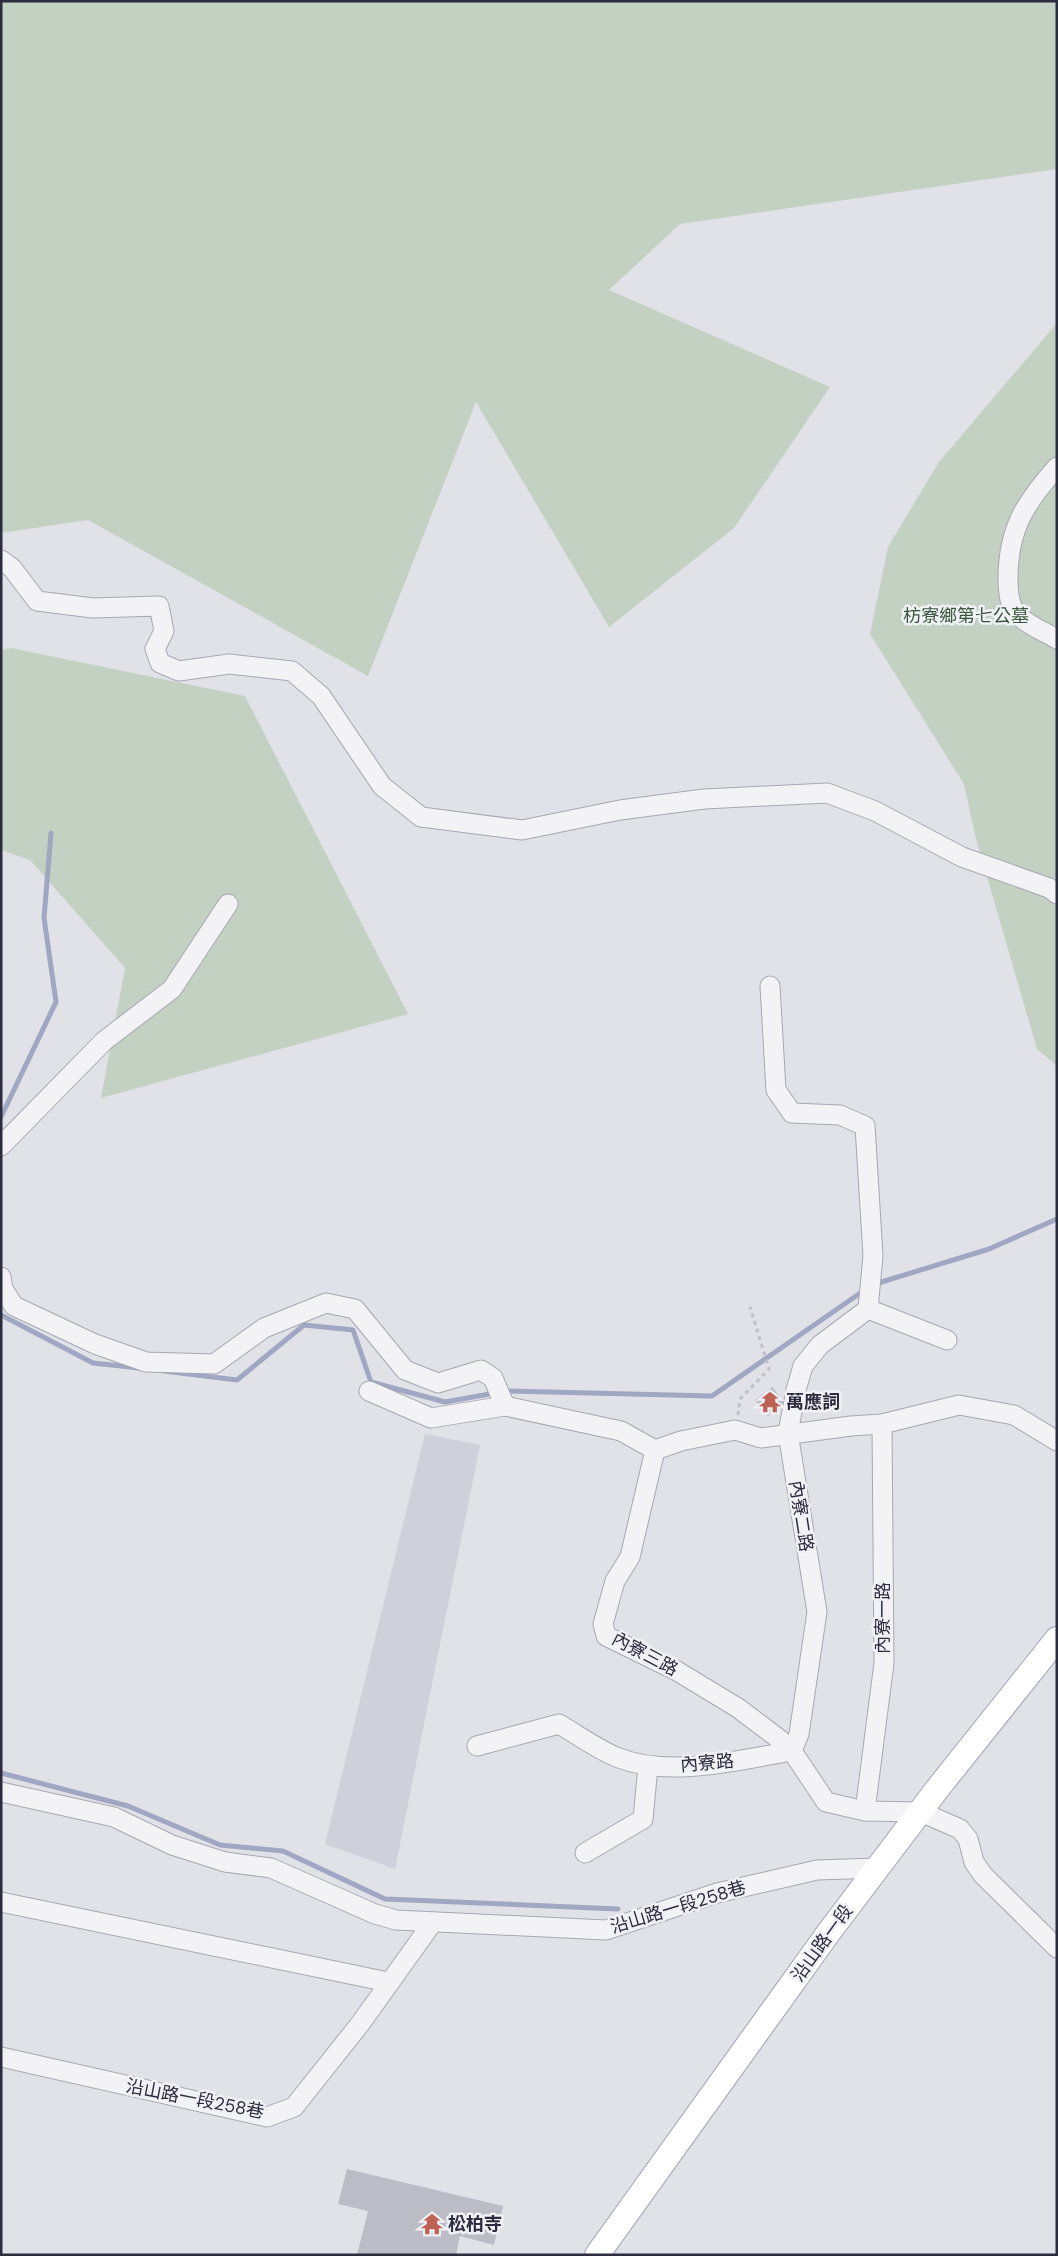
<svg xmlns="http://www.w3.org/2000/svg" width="1058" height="2256" font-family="'DM Sans','Noto Sans TC',sans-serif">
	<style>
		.built { fill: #cfd0d9 }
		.green { fill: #c3d1c3 }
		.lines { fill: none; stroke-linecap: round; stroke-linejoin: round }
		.stream { stroke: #a0a7c3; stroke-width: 5 }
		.building { fill: #bcbcc7 }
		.minor-casing { stroke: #a7a7b1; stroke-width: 21 }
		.major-casing { stroke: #a1a3b2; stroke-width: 26 }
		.path { stroke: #bfbfc6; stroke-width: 3; stroke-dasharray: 4 4; stroke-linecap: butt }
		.minor { stroke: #f3f3f6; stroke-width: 19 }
		.major { stroke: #fff; stroke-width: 24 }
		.labels { text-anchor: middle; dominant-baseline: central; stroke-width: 5; stroke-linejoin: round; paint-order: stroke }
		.park-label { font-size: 18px; fill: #3a573d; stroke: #f0f1f5 }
		.poi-label { font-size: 18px; font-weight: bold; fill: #2b2c3d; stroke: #f0f1f5; text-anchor: start }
		.street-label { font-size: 18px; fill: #2b2c3d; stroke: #f0f1f5 }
	</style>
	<rect width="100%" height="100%" fill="#e1e1e8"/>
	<polygon class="built" points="425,1434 480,1445 395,1869 325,1844"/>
	<g class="green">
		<polygon points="1,1 1057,1 1057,169 680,224 609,290 830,387 734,528 609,627 476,402 368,676 88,520 1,533"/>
		<polygon points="1057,323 1057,1066 1037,1049 976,839 964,784 870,634 888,547 939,462"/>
		<polygon points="11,648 245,696 408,1014 101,1098 125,968 30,860 1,850 1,650"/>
	</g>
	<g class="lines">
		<g class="stream">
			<polyline points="1,1117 56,1002 44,918 51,833"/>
			<polyline points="875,1284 989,1249 1057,1219"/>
			<polyline points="1,1315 93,1363 139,1368"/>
			<polyline points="164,1371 237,1380 304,1325 353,1330 371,1382 445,1402 495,1393"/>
			<polyline points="503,1391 712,1396 866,1289"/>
			<polyline points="1,1773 128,1806 220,1845 283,1851 385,1899 618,1909"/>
		</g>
	</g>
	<g class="building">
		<polygon points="772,1387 783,1401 782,1405 768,1416 755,1400"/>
		<polygon points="347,2169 503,2206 494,2245 460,2236 456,2255 357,2255 368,2211 338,2204"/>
	</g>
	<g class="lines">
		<g class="minor-casing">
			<g id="minor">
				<path d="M1057,467C1025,503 1008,529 1008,579C1008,590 1009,607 1018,615C1027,625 1045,632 1057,639"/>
				<polyline points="1,560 12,568 37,601 93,608 159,606 164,631 155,649 160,663 179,671 229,664 292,671 321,696 382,786 421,817 522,830 620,810 704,799 827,793 875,811 962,857 1049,888 1057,894"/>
				<polyline points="770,986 776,1090 792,1113 840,1115 865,1126 873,1256 868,1309 947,1340"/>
				<polyline points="1,1146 104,1041 172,989 228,904"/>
				<polyline points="1,1277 3,1289 14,1306 95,1344 146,1362 214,1364 264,1328 326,1303 355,1309 405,1370 438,1383 481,1370 493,1378 505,1406"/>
				<polyline points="369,1391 431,1418 505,1406 621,1431 655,1450 681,1441 735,1430 761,1438 851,1426 882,1424 959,1405 1014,1415 1057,1441"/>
				<polyline points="655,1450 630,1557 615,1581 603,1624 606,1636 677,1671 738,1708 779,1739 792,1751 826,1802 865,1811 921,1812 960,1829 968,1839 974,1862 983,1875 1057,1948"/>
				<path d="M477,1746L559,1724C578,1735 598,1750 619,1758C671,1778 738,1760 792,1751"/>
				<polyline points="792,1751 799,1734 817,1612 788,1433 796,1390 803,1366 820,1345 868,1309"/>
				<polyline points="1,1792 114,1817 172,1845 225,1862 271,1868 375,1914 396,1920 606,1930 717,1893 817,1870 878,1868"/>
				<polyline points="865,1811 884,1663 882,1424"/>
				<polyline points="585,1853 643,1819 648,1766"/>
				<polyline points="1,1902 388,1982"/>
				<polyline points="1,2057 267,2117 294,2107 360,2024 433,1922"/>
			</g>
		</g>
		<g class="major-casing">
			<polyline id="major" points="597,2255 829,1932 938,1788 1057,1639"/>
		</g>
		<polyline class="path" points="738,1415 740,1399 769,1369 750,1307"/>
		<use href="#minor" class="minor"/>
		<use href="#major" class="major"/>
	</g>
	<defs>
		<g id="temple-bare" transform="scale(1.725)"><path d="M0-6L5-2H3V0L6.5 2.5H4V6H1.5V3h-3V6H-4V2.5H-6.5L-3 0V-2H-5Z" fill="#be6354" stroke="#f0f1f5" stroke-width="2.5" paint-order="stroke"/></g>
	</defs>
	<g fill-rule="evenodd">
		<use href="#temple-bare" x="770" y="1402"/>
		<use href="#temple-bare" x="432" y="2224"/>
	</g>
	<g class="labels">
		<g class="park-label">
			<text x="966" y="616">枋寮鄉第七公墓</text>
		</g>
		<g class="poi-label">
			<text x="786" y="1402">萬應詞</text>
			<text x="448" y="2224">松柏寺</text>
		</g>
		<g class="street-label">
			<text transform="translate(801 1516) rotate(81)">內寮二路</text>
			<text transform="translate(883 1618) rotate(-90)">內寮一路</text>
			<text transform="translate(645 1654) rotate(28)">內寮三路</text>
			<text transform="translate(707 1763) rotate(-5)">內寮路</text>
			<text transform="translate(678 1907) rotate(-17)">沿山路一段258巷</text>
			<text transform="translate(822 1943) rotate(-54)">沿山路一段</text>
			<text transform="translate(195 2099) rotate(11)">沿山路一段258巷</text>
		</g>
	</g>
	<rect width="1058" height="2256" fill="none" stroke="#2b2c3d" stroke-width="5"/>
</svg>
